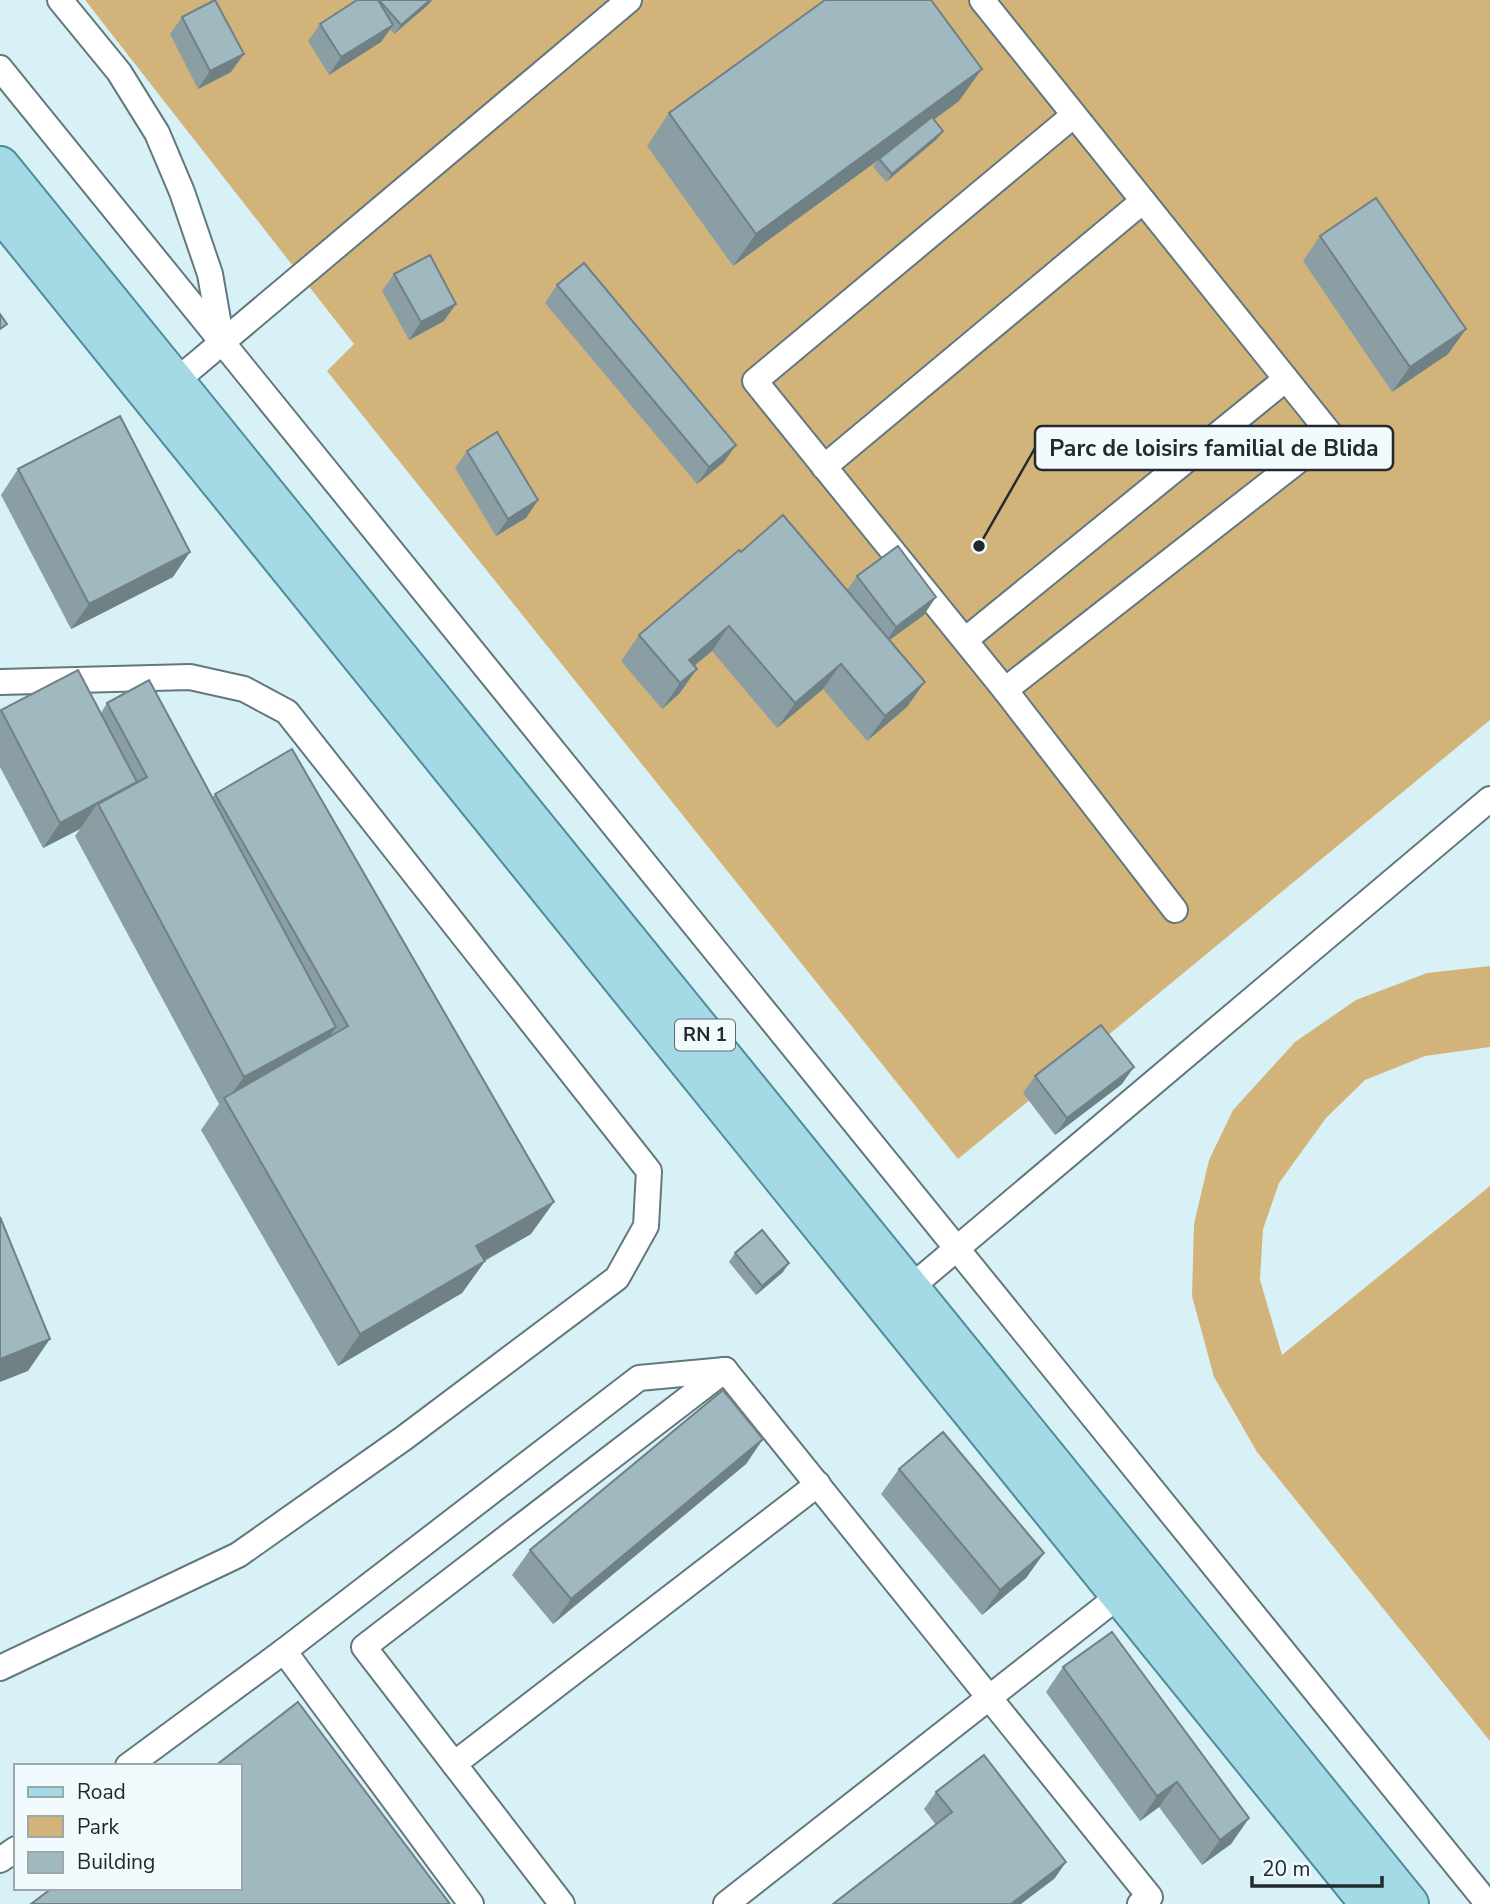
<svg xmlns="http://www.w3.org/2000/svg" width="1490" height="1904" font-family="'Nunito Sans',sans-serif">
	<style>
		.green { fill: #d2b47b }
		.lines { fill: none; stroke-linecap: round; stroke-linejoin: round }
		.service-casing { stroke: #62787e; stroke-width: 28 }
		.primary-casing { stroke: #4e8c9a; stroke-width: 42 }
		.service { stroke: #fff; stroke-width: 24 }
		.primary { stroke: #a4d9e6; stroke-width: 38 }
		.wall { fill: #8a9ea4 }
		.shaded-wall { fill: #708186 }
		.building { fill: #a0b8bf; stroke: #708186; stroke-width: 2 }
		.labels { text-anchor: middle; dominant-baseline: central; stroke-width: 7; stroke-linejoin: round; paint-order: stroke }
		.shield { fill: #f1fbfd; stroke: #5f696b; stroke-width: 2 }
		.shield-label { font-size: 19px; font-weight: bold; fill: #212a2c }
		.leader { fill: none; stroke: #212a2c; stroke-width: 2.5 }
		.callout-dot { fill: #212a2c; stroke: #f1fbfd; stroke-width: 2.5 }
		.callout { fill: #f1fbfd; stroke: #212a2c; stroke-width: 2.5 }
		.callout-label { font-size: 23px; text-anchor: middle; font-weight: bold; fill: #212a2c }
	</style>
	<rect width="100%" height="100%" fill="#d8f1f7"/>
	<g class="green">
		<polygon points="85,0 1490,0 1490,720 958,1159 327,371 354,344"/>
		<polygon points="1490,966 1490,1047 1425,1056 1365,1080 1326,1118 1279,1183 1263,1229 1260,1280 1282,1355 1490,1186 1490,1741 1257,1452 1214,1377 1192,1296 1194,1224 1209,1160 1233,1110 1295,1042 1356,1000 1427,973"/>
	</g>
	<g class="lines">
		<g class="service-casing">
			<g id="service">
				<polyline points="60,0 119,72 157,133 182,192 210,274 221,337"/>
				<polyline points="982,0 1331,435 1005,690"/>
				<polyline points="0,68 1488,1904"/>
				<polyline points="1074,115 755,381 1005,690 1175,910"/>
				<polyline points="175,382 629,0"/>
				<polyline points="824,467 1143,201"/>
				<polyline points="965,640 1286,379"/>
				<polyline points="0,682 190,677 244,689 287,712 649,1171 646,1226 617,1278 404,1438 238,1555 0,1668"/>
				<polyline points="910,1288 1490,799"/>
				<polyline points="725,1370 1150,1897 1140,1904"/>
				<polyline points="284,1651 471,1904"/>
				<polyline points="454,1764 818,1484"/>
				<polyline points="128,1766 284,1651 639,1378 725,1370"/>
				<polyline points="0,1860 16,1849"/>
				<polyline points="562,1904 364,1647 725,1370"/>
				<polyline points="726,1904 1120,1595"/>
			</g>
		</g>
		<g class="primary-casing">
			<g id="primary">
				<polyline points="0,166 1409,1904"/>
				<polyline points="0,210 1370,1904"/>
			</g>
		</g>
		<use href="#service" class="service"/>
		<use href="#primary" class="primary"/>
	</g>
	<g class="wall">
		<polygon points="357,0 432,0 429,4 394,34 390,29 381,42 329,75 308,41 320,24"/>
		<polygon points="182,17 231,72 198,89 170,34"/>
		<polygon points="959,101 934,120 937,139 886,182 873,167 877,161 733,266 647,146 669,113"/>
		<polygon points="1320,236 1466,329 1448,354 1392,392 1303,261"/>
		<polygon points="394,274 444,321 409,340 382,291"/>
		<polygon points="557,285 724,462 697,484 545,303"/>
		<polygon points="467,451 538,500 526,518 496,536 455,468"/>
		<polygon points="18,469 173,577 71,629 1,495"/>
		<polygon points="857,576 924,615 889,640 907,707 867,741 823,689 777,728 712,651 694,666 679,694 662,709 621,661 639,635 847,590"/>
		<polygon points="107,703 213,797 215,794 531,1234 485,1261 462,1293 338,1366 201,1130 219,1104 75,836 80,829 43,848 0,767 0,711 1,710 101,713"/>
		<polygon points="1035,1076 1122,1084 1055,1135 1023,1093"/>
		<polygon points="735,1253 783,1272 756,1295 729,1262"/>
		<polygon points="763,1439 746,1464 553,1624 512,1575 530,1550"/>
		<polygon points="899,1469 1044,1553 1026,1578 982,1615 881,1494"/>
		<polygon points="1063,1667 1249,1818 1231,1844 1202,1865 1159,1807 1140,1821 1046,1692"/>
		<polygon points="936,1792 1066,1862 1054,1879 936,1825 924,1809"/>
	</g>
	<g class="shaded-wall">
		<polygon points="430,0 432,0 429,4 394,34 401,25"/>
		<polygon points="393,25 381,42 329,75 341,57"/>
		<polygon points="244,54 231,72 198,89 210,71"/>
		<polygon points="982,69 959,101 880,159 879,159 877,161 733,266 756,234"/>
		<polygon points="943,131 937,139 886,182 892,174"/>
		<polygon points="456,304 444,321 409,340 421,322"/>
		<polygon points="1466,329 1448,354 1392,392 1410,367"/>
		<polygon points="736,445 724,462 697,484 709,467"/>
		<polygon points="538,500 526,518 496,536 508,519"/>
		<polygon points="190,552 173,577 71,629 89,604"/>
		<polygon points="936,597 924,615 884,644 896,627"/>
		<polygon points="729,626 712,651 677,680 689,660"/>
		<polygon points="841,664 823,689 777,728 795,703"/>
		<polygon points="697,669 679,694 662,709 680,683"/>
		<polygon points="925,682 907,707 867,741 885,716"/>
		<polygon points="97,804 80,829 43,848 60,823"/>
		<polygon points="336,1027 314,1059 226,1102 244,1077"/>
		<polygon points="1134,1067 1122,1084 1055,1135 1067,1118"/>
		<polygon points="554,1202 531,1234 453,1278 476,1246"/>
		<polygon points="485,1261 462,1293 338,1366 360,1334"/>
		<polygon points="789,1263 783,1272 756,1295 762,1286"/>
		<polygon points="50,1339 28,1371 0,1382 0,1359"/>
		<polygon points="763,1439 746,1464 553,1624 571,1599"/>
		<polygon points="1044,1553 1026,1578 982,1615 1000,1590"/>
		<polygon points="1177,1782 1159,1807 1140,1821 1157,1796"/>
		<polygon points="1249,1818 1231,1844 1202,1865 1220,1840"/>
		<polygon points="1066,1862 1054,1879 1021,1904 1011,1904"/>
	</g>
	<g class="building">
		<polygon points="215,0 244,54 210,71 182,17"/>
		<polygon points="357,0 378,0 393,25 341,57 320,24"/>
		<polygon points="379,0 430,0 401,25"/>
		<polygon points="825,0 931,0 982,69 756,234 669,113"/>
		<polygon points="932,117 943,131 892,174 879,159"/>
		<polygon points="1376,198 1466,329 1410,367 1320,236"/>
		<polygon points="430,255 456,304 421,322 394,274"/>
		<polygon points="584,263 736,445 709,467 557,285"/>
		<polygon points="0,314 7,324 0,329"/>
		<polygon points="120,416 190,552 89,604 18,469"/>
		<polygon points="497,432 538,500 508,519 467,451"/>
		<polygon points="783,515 925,682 885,716 841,664 795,703 729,626 689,660 697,669 680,683 639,635 739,550 741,552"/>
		<polygon points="898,546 936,597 896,627 857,576"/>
		<polygon points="78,670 137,782 60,823 1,710"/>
		<polygon points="149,680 336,1027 244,1077 98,804 147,777 107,703"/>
		<polygon points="292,749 554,1202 476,1246 485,1261 360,1334 224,1098 348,1026 215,794"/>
		<polygon points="1101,1025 1134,1067 1067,1118 1035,1076"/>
		<polygon points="0,1217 50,1339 0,1359"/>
		<polygon points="762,1230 789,1263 762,1286 735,1253"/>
		<polygon points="723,1390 763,1439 571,1599 530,1550"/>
		<polygon points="943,1432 1044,1553 1000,1590 899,1469"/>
		<polygon points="1112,1632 1249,1818 1220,1840 1177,1782 1157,1796 1063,1667"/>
		<polygon points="298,1702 450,1904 31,1904 52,1888 240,1888 240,1766 215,1766"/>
		<polygon points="984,1755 1066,1862 1011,1904 833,1904 952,1812 936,1792"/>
	</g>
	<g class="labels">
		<rect class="shield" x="675" y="1019.5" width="60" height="31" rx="5"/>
		<g class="shield-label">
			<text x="705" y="1035">RN 1</text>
		</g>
	</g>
	<path class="leader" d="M979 546L1035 448"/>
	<circle class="callout-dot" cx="979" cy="546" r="7"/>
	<rect class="callout" x="1035" y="426" width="358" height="44" rx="7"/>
	<g class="callout-label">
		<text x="1214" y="456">Parc de loisirs familial de Blida</text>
	</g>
	<rect x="14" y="1764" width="228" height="126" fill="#f1fbfd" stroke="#9ea7a9" stroke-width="2"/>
	<rect x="28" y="1787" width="35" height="10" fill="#a4d9e6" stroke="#9ea7a9" stroke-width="2"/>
	<text x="77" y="1799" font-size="21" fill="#212a2c">Road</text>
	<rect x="28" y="1816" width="35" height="21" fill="#d2b47b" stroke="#9ea7a9" stroke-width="2"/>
	<text x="77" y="1834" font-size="21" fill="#212a2c">Park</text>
	<rect x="28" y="1852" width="35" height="21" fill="#a0b8bf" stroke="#9ea7a9" stroke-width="2"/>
	<text x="77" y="1869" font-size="21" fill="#212a2c">Building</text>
	<path d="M1252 1876v10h130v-10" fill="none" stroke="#212a2c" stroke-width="3.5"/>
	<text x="1262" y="1876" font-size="21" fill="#212a2c" stroke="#f1fbfd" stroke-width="5" paint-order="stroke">20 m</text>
</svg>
